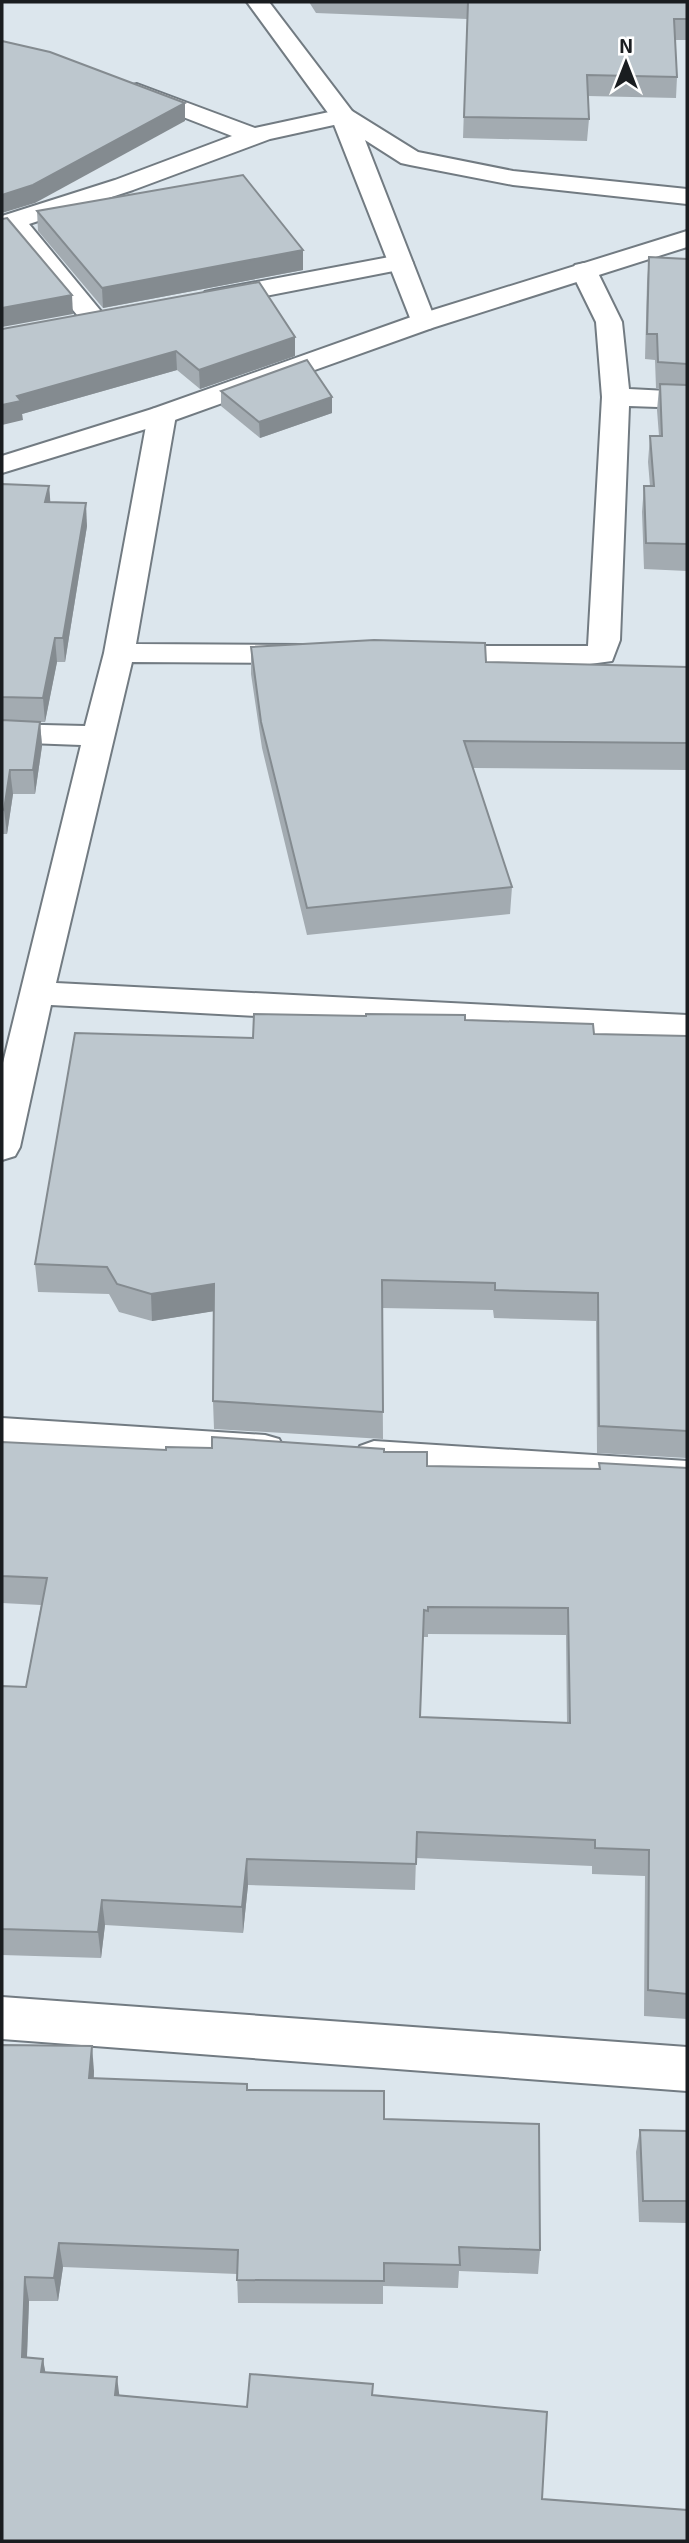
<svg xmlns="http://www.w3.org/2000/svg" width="689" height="2543" font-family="'Exo 2',sans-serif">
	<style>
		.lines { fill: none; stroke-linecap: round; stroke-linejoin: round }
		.minor-casing { stroke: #727b82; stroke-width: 4 }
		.tertiary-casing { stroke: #727b82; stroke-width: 4 }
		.secondary-casing { stroke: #727b82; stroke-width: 4 }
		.minor { fill: #fff; fill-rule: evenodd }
		.tertiary { fill: #fff; fill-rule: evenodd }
		.secondary { fill: #fff; fill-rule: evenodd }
		.wall { fill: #a3abb1; fill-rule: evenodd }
		.shaded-wall { fill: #848b90 }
		.building { fill: #bdc7ce; stroke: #848b90; stroke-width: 2; fill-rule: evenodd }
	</style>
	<rect width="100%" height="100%" fill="#dce6ed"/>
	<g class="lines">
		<g class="minor-casing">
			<g id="minor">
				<polygon points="137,84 255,128 343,109 352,111 355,116 352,121 270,139 133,190 29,224 109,321 105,327 96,329 87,327 7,230 2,232 2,216 115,180 232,136 129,96 125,91 129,86"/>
				<polygon points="400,255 409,258 413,263 409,268 214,306 205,304 201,298 205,292 214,290"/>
				<polygon points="584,263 593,265 597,271 622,322 629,389 687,392 687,408 629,406 620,640 612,661 575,666 432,664 421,662 417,655 421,648 432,646 588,646 602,397 596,322 571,271 575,265"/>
				<polygon points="162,407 172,409 176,415 136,644 302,645 313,647 317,654 313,661 302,663 132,662 56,983 687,1015 687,1039 51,1005 20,1147 15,1156 2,1160 2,1067 81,745 2,742 2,724 85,726 104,653 148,415 152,409"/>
				<polygon points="2,1418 265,1435 279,1439 285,1450 279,1461 265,1465 2,1448"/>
				<polygon points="374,1441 687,1461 687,1493 374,1473 360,1468 354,1457 360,1446"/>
				<polygon points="2,1997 687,2047 687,2091 2,2039"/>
			</g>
		</g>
		<g class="tertiary-casing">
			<polygon id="tertiary" points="247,2 269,2 352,111 418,152 513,171 687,189 687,204 513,185 410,165 401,163 365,140 436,322 432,328 423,330 414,328 331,117"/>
		</g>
		<g class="secondary-casing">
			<polygon id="secondary" points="687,231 687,247 432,328 172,421 2,473 2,456 152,409 414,316"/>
		</g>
		<use href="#minor" class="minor"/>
		<use href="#tertiary" class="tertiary"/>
		<use href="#secondary" class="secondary"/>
	</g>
	<g class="wall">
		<polygon points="309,2 687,2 687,40 675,40 677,77 676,98 588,96 589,119 587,141 463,138 467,19 316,13"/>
		<polygon points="37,211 303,250 303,270 103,308 38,231"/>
		<polygon points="649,257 687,259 687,571 644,569 642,512 644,486 650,486 648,462 650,436 659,436 657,410 659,388 656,388 655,360 645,359 647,282"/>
		<polygon points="2,329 295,356 200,389 177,370 22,414 23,420"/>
		<polygon points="221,391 332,413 260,438 221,406"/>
		<polygon points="2,484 49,486 50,502 87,526 65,662 57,662 45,722 40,722 42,746 35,794 13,794 7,834 2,834"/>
		<polygon points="251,647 486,662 687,667 687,770 473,768 512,887 510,914 307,935 262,748 251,674"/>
		<polygon points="465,1020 594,1034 687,1036 687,1458 597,1453 596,1321 494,1318 493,1310 382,1308 383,1439 214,1429 213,1401 214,1311 152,1321 119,1312 109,1294 38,1292 35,1264 253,1038"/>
		<path d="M2,1442L166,1450L384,1452L427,1466L599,1469V1463L687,1468V2019L644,2016L645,1876L592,1874V1866L416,1858L415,1890L248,1885L243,1933L105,1925L101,1958L2,1955V1686L26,1687L41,1605L2,1603ZM428,1634L566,1635L567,1723L420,1717L423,1637H428Z"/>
		<polygon points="2,2045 94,2071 94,2078 247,2090 384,2119 540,2250 538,2274 459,2271 458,2288 383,2286 383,2304 238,2303 237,2274 63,2267 58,2301 29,2301 27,2358 43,2359 45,2373 119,2395 247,2407 373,2384 373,2395 542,2499 2,2541"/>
		<polygon points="640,2130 687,2131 687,2223 639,2222 636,2152"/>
	</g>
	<g class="shaded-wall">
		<polygon points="185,103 185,121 35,203 2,213 2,195"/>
		<polygon points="303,250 303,270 103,308 102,288"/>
		<polygon points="72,295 73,314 2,327 2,308"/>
		<polygon points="295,337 295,356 200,389 199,370"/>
		<polygon points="176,351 177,370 22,414 23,420 2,425 2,405 17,396"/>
		<polygon points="332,397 332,413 260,438 259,422"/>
		<polygon points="49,486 51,509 45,502"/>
		<polygon points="86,503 87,526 65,662 63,638"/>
		<polygon points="55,638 57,662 45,722 43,698"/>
		<polygon points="40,722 42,746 35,794 33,770"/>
		<polygon points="10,770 13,794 7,834 4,810"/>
		<polygon points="214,1284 215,1311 152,1321 151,1294"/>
		<polygon points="247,1859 248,1885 243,1933 242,1907"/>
		<polygon points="102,1900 105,1925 101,1958 98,1932"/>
		<polygon points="92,2046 94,2071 92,2102 89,2078"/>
		<polygon points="59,2243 63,2267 58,2301 54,2278"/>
		<polygon points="25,2277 29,2301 26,2380 22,2357"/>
		<polygon points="43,2359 47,2381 41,2372"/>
		<polygon points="117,2377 120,2400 115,2395"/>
	</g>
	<g class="building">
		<polygon points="468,2 687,2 687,19 674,19 677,77 587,75 589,119 464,117"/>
		<polygon points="2,41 50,52 185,103 33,185 2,195"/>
		<polygon points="243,175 303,250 102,288 37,211"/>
		<polygon points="7,218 72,295 2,308 2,219"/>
		<polygon points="649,257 687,259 687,364 658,362 657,334 647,334"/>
		<polygon points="259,282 295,337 199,370 176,351 17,396 21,401 2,405 2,329"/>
		<polygon points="307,360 332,397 259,422 221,391"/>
		<polygon points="660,384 687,385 687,544 646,543 644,486 654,486 650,436 662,436"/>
		<polygon points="2,484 49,486 45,502 86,503 63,638 55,638 43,698 2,697"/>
		<polygon points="374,640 485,643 486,662 687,667 687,743 464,741 512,887 307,908 261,722 251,647"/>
		<polygon points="2,720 40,722 33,770 10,770 4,810 2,809"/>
		<polygon points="254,1014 366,1016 366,1014 465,1015 465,1020 593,1024 594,1034 687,1036 687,1431 599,1426 598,1293 495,1290 495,1283 382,1280 383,1412 213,1401 214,1284 151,1294 117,1284 107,1267 35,1264 75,1033 253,1038"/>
		<path d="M212,1437L384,1449V1452H427V1466L600,1469L599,1463L687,1468V1994L648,1990L649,1850L595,1848V1840L417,1832L416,1864L247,1859L242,1907L102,1900L98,1932L2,1929V1686L26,1687L47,1578L2,1576V1442L166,1450V1447L212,1448ZM428,1607L568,1608L570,1723L420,1717L424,1610L428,1611Z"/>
		<polygon points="2,2045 92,2046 89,2078 247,2084 247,2090 384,2091 384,2119 539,2124 540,2250 459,2247 460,2265 384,2263 384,2281 237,2280 238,2250 59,2243 54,2278 25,2277 22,2357 43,2359 41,2372 117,2377 115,2395 247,2407 250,2374 373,2384 372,2395 547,2412 542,2499 687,2510 687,2541 2,2541"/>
		<polygon points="640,2130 687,2131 687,2201 643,2201"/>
	</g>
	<rect width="689" height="2543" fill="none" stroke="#1a1d20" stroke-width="7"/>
	<g transform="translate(626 63)" stroke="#ffffff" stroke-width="5" paint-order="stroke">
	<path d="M0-5L12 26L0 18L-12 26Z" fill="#1a1d20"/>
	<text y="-10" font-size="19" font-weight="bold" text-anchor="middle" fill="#1a1d20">N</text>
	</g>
</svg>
